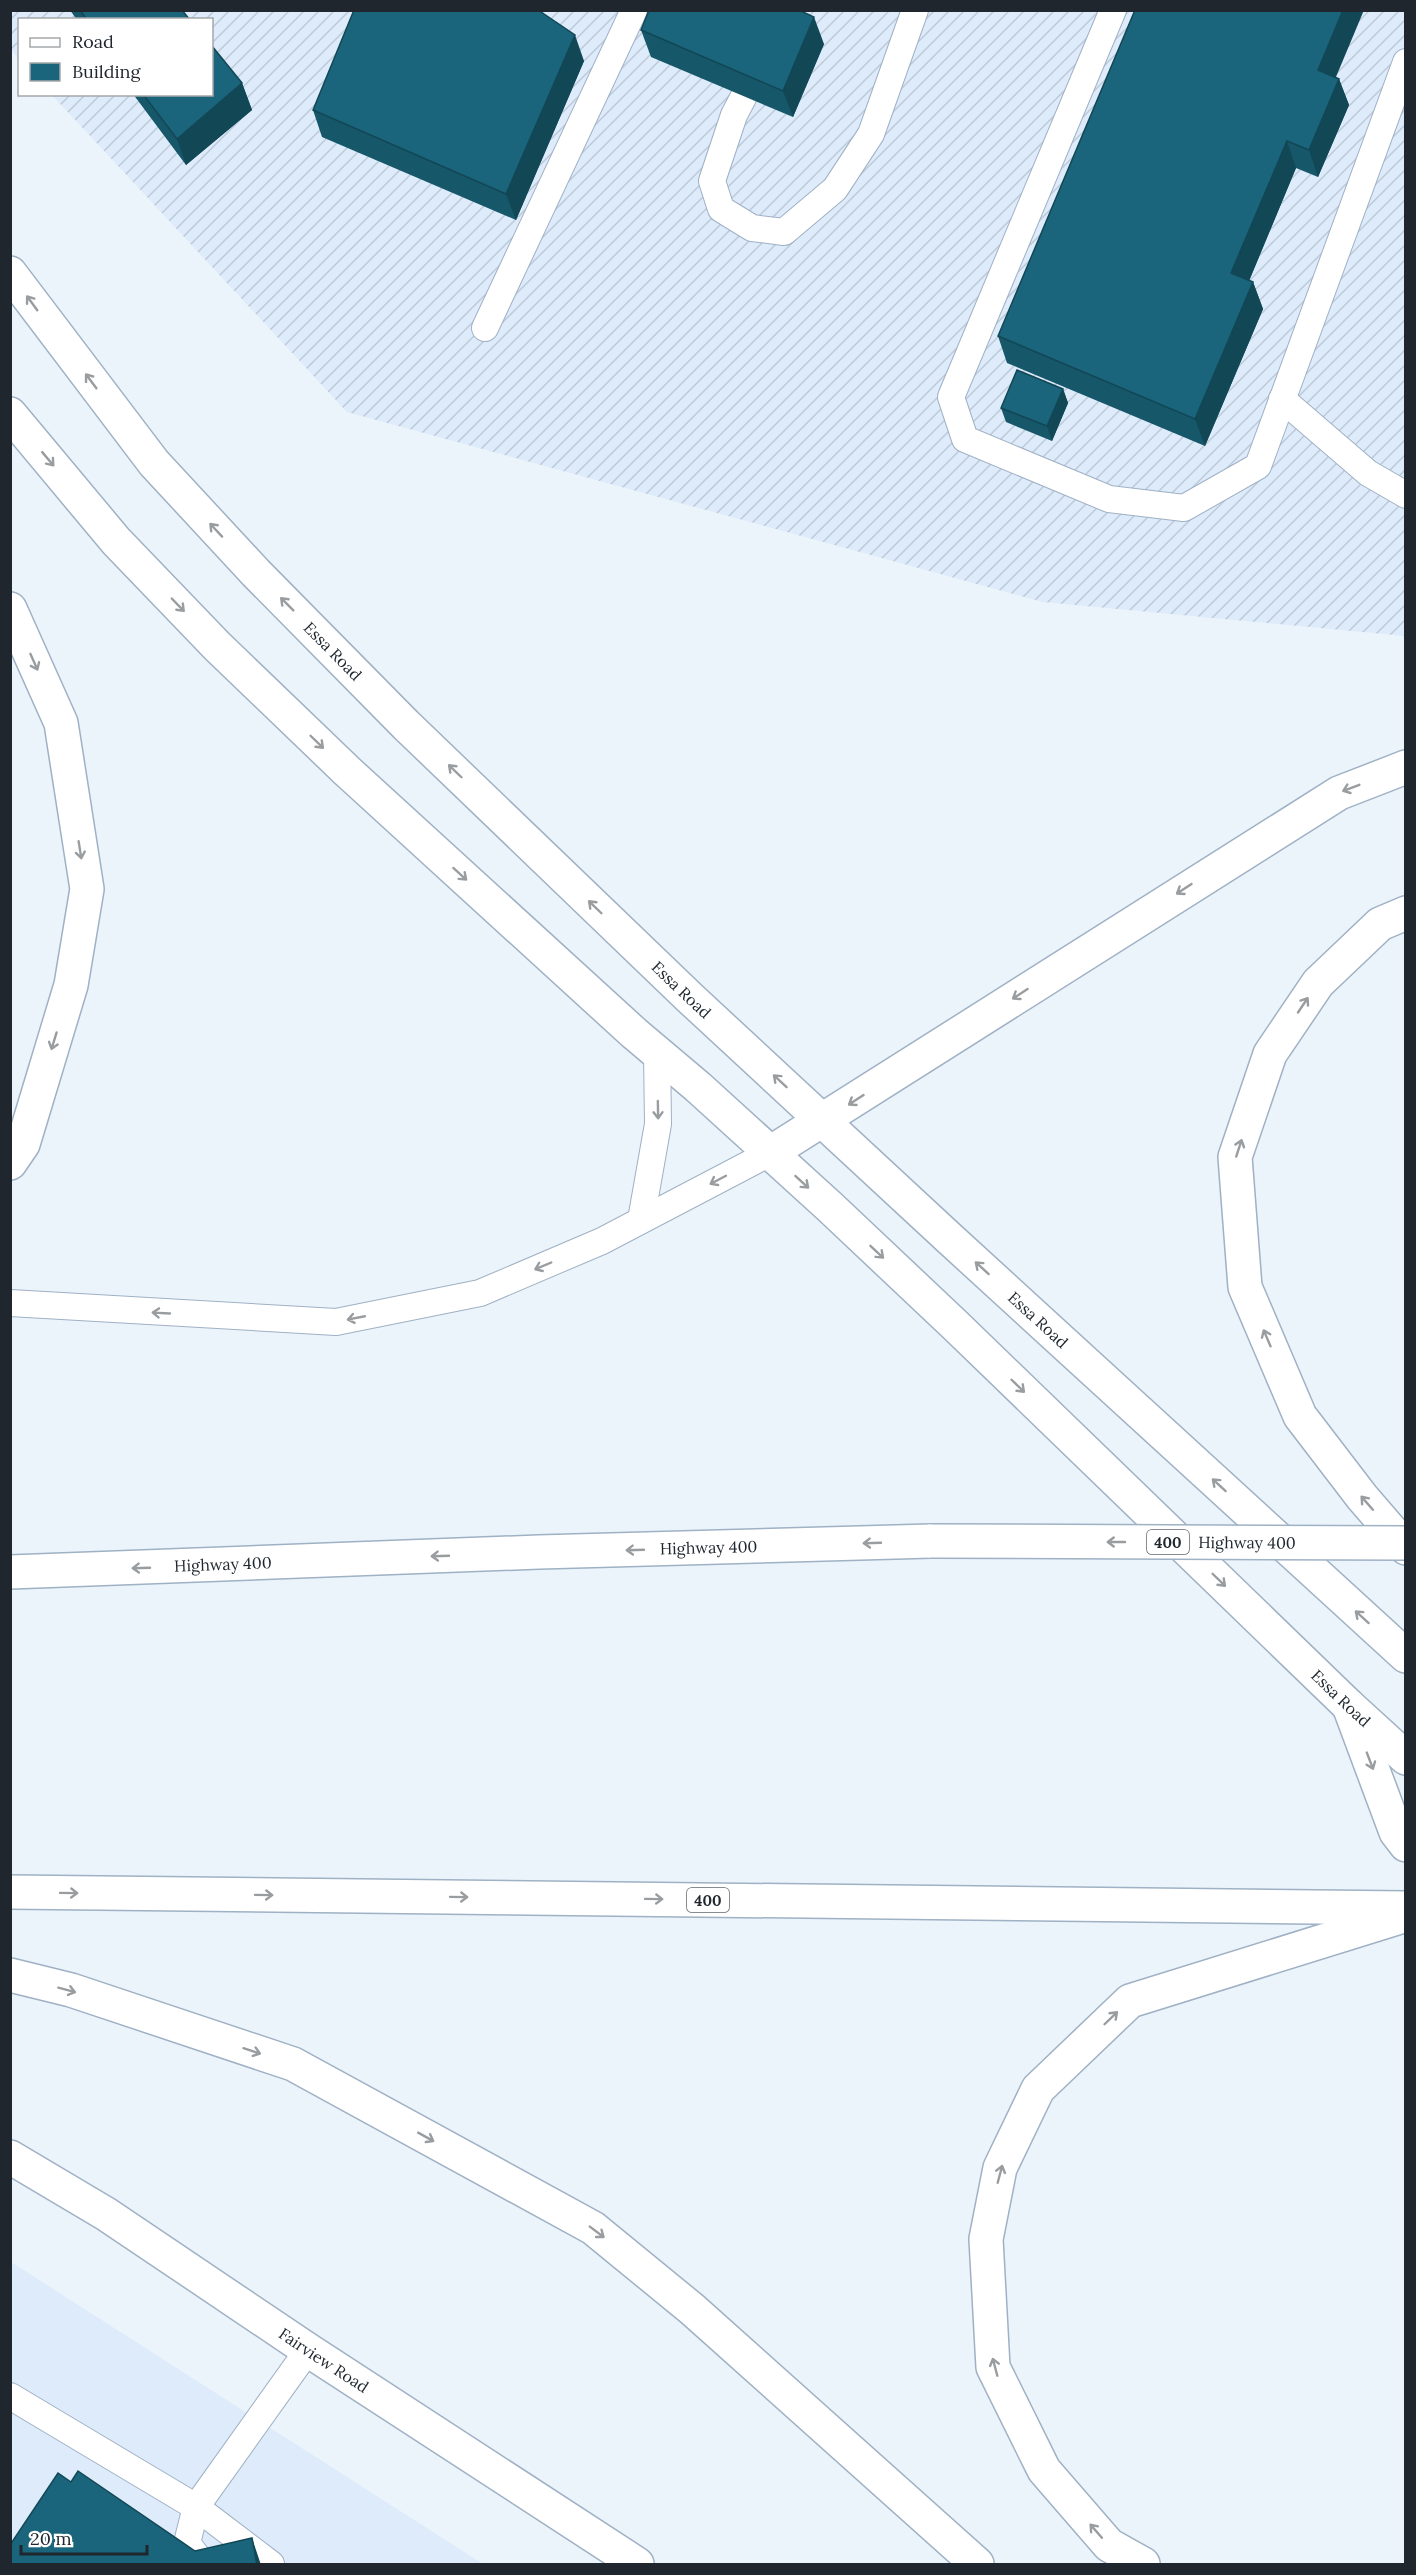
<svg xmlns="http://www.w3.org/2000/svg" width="1416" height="2575" font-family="Lora,serif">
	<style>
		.built { fill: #ddebfb }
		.industrial { fill: url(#industrial-furrows) }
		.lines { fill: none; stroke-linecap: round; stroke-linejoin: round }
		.lane-casing { stroke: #9fb1c4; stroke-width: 28 }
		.secondary-casing { stroke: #9fb1c4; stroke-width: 36 }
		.primary-casing { stroke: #9fb1c4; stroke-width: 36 }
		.highway-casing { stroke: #9fb1c4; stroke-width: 36 }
		.lane { stroke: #fff; stroke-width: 26 }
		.secondary { stroke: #fff; stroke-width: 33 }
		.primary { stroke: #fff; stroke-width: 33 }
		.highway { stroke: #fff; stroke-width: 33 }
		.highway-bridge-casing { stroke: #9fb1c4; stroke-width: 36; stroke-linecap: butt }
		.highway-bridge { stroke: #fff; stroke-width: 33 }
		.wall { fill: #16576a }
		.shaded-wall { fill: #124756 }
		.building { fill: #1a657b; stroke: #124756; stroke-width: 1.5 }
		.oneway { stroke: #9a9da0 }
		.labels { text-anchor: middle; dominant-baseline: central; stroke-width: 6; stroke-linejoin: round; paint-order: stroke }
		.shield { fill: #fff; stroke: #62676c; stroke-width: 1.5 }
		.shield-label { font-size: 15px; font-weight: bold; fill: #1f262d }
		.street-label { font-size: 16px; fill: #1f262d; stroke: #fff }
	</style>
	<defs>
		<pattern id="industrial-furrows" width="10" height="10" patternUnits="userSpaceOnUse" patternTransform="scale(1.5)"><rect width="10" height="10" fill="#ddebfb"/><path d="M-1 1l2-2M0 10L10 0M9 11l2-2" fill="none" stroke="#bdc9d7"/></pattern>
	</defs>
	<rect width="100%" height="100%" fill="#ebf3fb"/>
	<polygon class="built" points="11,2262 483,2564 11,2564"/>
	<polygon class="industrial" points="11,10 1405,11 1405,636 1043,602 347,412 52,95 212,94 212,20 20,20 19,59 11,50"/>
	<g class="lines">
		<g class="lane-casing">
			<g id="lane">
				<polyline points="1113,10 951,397 965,439 1109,499 1184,508 1258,466 1406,62"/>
				<polyline points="744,96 734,115 712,181 721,209 752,228 784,232 835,189 871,134 915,10"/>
				<polyline points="485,328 634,10"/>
				<polyline points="1282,399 1368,473 1406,495"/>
				<polyline points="641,1220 658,1124 657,1052"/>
				<polyline points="10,1303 336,1322 480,1293 602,1241 770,1153"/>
				<polyline points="10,2396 196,2507 271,2564"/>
				<polyline points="203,2564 187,2543 196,2507 308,2350"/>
			</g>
		</g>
		<g class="secondary-casing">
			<g id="secondary">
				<path id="s1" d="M10,2157L106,2214L308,2350L637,2564"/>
			</g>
		</g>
		<g class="primary-casing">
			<g id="primary">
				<path id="s2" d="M10,273L154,463L256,573L406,725L690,998L949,1238L1406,1656"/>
				<path id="s3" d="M10,414L116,541L217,646L347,771L634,1033L698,1087L830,1207L955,1325L1349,1706L1406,1758"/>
			</g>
		</g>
		<g class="highway-casing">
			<g id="highway">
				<polyline points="10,609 61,723 87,889 71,985 23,1144 10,1163"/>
				<polyline points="1406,913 1380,924 1318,983 1270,1054 1235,1157 1245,1287 1300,1416 1362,1497 1406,1548"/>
				<polyline points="770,1153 1339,793 1406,767"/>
				<path id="s4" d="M10,1572L539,1552L931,1541"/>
				<polyline points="1349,1706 1396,1832 1406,1845"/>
				<polyline points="10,1892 1406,1908"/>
				<polyline points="10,1975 71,1990 293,2064 593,2228 692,2309 977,2564"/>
				<polyline points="1143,2564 1109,2545 1044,2470 993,2367 986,2239 1000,2168 1038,2089 1130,2001 1400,1917"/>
			</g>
		</g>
		<use href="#lane" class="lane"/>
		<use href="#secondary" class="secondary"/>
		<use href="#primary" class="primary"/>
		<use href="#highway" class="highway"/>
		<g class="highway-bridge-casing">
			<g id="highway-bridge">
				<path id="s5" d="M931,1541L1406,1543"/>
			</g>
		</g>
		<use href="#highway-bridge" class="highway-bridge"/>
	</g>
	<g class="wall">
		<polygon points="70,10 182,10 190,20 77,20"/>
		<polygon points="542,13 584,61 516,220 322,137 313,110"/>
		<polygon points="641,30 824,44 793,117 651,57"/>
		<polygon points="1336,77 1339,79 1349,105 1318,177 1296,168 1249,281 1253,282 1263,309 1205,446 1007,363 998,336"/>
		<polygon points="242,83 252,110 186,165 133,94 212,94"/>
		<polygon points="1063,389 1068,403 1052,441 1006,422 1001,408"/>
	</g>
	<g class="shaded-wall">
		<polygon points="1343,10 1364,10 1328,96 1318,70"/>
		<polygon points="814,17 824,44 793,117 783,91"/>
		<polygon points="575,35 584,61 516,220 506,194"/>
		<polygon points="1339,79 1349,105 1318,177 1309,150"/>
		<polygon points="242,83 252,110 186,165 177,139"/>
		<polygon points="1287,141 1296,168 1241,300 1231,273"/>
		<polygon points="1253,282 1263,309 1205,446 1195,419"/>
		<polygon points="1063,389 1068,403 1052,441 1047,426"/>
		<polygon points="252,2538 261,2565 257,2565"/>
	</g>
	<g class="building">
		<polygon points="80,10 182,10 190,20 87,20"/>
		<polygon points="354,10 538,10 575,35 506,194 313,110"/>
		<polygon points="649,10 799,10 814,17 783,91 641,30"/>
		<polygon points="1135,10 1343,10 1318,70 1339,79 1309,150 1287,141 1231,273 1253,282 1195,419 998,336"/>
		<polygon points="212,46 242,83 177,139 143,94 212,94"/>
		<polygon points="1017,370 1063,389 1047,426 1001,408"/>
		<polygon points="78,2471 195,2551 252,2538 257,2565 10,2565 10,2545 58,2473 71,2482"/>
	</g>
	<defs><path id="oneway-shaft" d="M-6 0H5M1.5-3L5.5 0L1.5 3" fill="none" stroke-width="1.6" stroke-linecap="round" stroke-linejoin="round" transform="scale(1.5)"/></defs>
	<g class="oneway">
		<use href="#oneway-shaft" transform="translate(32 303) rotate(-126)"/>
		<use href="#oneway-shaft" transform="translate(91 381) rotate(-127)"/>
		<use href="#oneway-shaft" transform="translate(48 459) rotate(50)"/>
		<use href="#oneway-shaft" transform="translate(216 530) rotate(-133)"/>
		<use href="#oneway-shaft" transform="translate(287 604) rotate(-135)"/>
		<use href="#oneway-shaft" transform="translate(178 605) rotate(46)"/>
		<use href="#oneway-shaft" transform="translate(34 662) rotate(66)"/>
		<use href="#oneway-shaft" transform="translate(317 742) rotate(44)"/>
		<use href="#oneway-shaft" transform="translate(455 771) rotate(-136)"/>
		<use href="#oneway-shaft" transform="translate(1351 788) rotate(159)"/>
		<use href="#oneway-shaft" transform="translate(80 850) rotate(81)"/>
		<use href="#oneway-shaft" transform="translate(460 874) rotate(42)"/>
		<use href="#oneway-shaft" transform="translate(1184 889) rotate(147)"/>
		<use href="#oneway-shaft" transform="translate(595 907) rotate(-136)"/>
		<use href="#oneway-shaft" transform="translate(1020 994) rotate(147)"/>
		<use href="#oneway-shaft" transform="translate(1303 1005) rotate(-56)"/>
		<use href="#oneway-shaft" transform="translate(54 1041) rotate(107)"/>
		<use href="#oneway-shaft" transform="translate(780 1081) rotate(-137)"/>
		<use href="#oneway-shaft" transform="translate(856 1100) rotate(147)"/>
		<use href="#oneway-shaft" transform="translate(658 1110) rotate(89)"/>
		<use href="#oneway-shaft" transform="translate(1239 1148) rotate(-72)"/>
		<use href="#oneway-shaft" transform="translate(718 1180) rotate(152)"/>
		<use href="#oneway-shaft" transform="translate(802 1182) rotate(42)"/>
		<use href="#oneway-shaft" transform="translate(877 1252) rotate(43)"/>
		<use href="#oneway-shaft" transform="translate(543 1266) rotate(157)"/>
		<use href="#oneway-shaft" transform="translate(982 1268) rotate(-138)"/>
		<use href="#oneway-shaft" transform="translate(161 1313) rotate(-177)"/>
		<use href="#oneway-shaft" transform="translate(356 1318) rotate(169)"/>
		<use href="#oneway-shaft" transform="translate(1267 1338) rotate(-113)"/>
		<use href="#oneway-shaft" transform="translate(1018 1386) rotate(44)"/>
		<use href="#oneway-shaft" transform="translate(1219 1485) rotate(-138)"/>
		<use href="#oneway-shaft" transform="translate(1367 1503) rotate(-131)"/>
		<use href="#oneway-shaft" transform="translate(1116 1542) rotate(-180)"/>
		<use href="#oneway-shaft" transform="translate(872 1543) rotate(178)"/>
		<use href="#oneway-shaft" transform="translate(635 1550) rotate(178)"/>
		<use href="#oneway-shaft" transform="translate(440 1556) rotate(178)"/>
		<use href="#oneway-shaft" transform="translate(141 1568) rotate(178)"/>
		<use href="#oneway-shaft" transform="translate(1219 1580) rotate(44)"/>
		<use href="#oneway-shaft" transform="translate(1362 1617) rotate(-138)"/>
		<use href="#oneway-shaft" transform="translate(1370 1761) rotate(69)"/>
		<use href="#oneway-shaft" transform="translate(69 1893) rotate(1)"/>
		<use href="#oneway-shaft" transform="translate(264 1895) rotate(1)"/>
		<use href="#oneway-shaft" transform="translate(459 1897) rotate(1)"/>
		<use href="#oneway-shaft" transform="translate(654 1899) rotate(1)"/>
		<use href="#oneway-shaft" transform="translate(67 1990) rotate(15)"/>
		<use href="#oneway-shaft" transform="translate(1111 2018) rotate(-44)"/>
		<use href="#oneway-shaft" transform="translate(252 2051) rotate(18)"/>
		<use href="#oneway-shaft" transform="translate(426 2137) rotate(29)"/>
		<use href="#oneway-shaft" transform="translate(1000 2174) rotate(-75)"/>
		<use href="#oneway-shaft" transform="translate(597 2232) rotate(37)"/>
		<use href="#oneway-shaft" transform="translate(995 2367) rotate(-105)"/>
		<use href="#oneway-shaft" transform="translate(1096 2531) rotate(-131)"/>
	</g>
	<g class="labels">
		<g class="shield">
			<rect x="1147" y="1530" width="42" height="24" rx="4.5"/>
			<rect x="687" y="1888" width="42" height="24" rx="4.5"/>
		</g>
		<g class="shield-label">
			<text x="1168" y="1542">400</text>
			<text x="708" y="1900">400</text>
		</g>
		<g class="street-label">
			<text stroke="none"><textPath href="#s2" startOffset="498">Essa Road</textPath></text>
			<text stroke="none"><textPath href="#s2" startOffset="984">Essa Road</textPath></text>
			<text stroke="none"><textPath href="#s2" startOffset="1470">Essa Road</textPath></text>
			<text stroke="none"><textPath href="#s5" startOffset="316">Highway 400</textPath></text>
			<text stroke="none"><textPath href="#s4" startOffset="699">Highway 400</textPath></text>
			<text stroke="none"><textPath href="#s4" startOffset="213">Highway 400</textPath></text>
			<text stroke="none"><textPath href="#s3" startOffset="1851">Essa Road</textPath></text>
			<text stroke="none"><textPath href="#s1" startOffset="374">Fairview Road</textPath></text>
		</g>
	</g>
	<rect width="1416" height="2575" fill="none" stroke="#1f262d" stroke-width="24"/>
	<rect x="18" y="18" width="195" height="78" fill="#ffffff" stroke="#a5a8ab" stroke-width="1.5"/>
	<rect x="30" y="38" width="30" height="9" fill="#ffffff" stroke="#a5a8ab" stroke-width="1.5"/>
	<text x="72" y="48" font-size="18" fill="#1f262d">Road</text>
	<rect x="30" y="63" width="30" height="18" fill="#1a657b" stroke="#a5a8ab" stroke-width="1.5"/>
	<text x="72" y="78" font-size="18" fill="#1f262d">Building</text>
	<path d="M21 2545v9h126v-9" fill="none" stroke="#1f262d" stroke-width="3"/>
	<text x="30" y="2545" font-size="18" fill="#1f262d" stroke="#ffffff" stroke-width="4.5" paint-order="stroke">20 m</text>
</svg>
